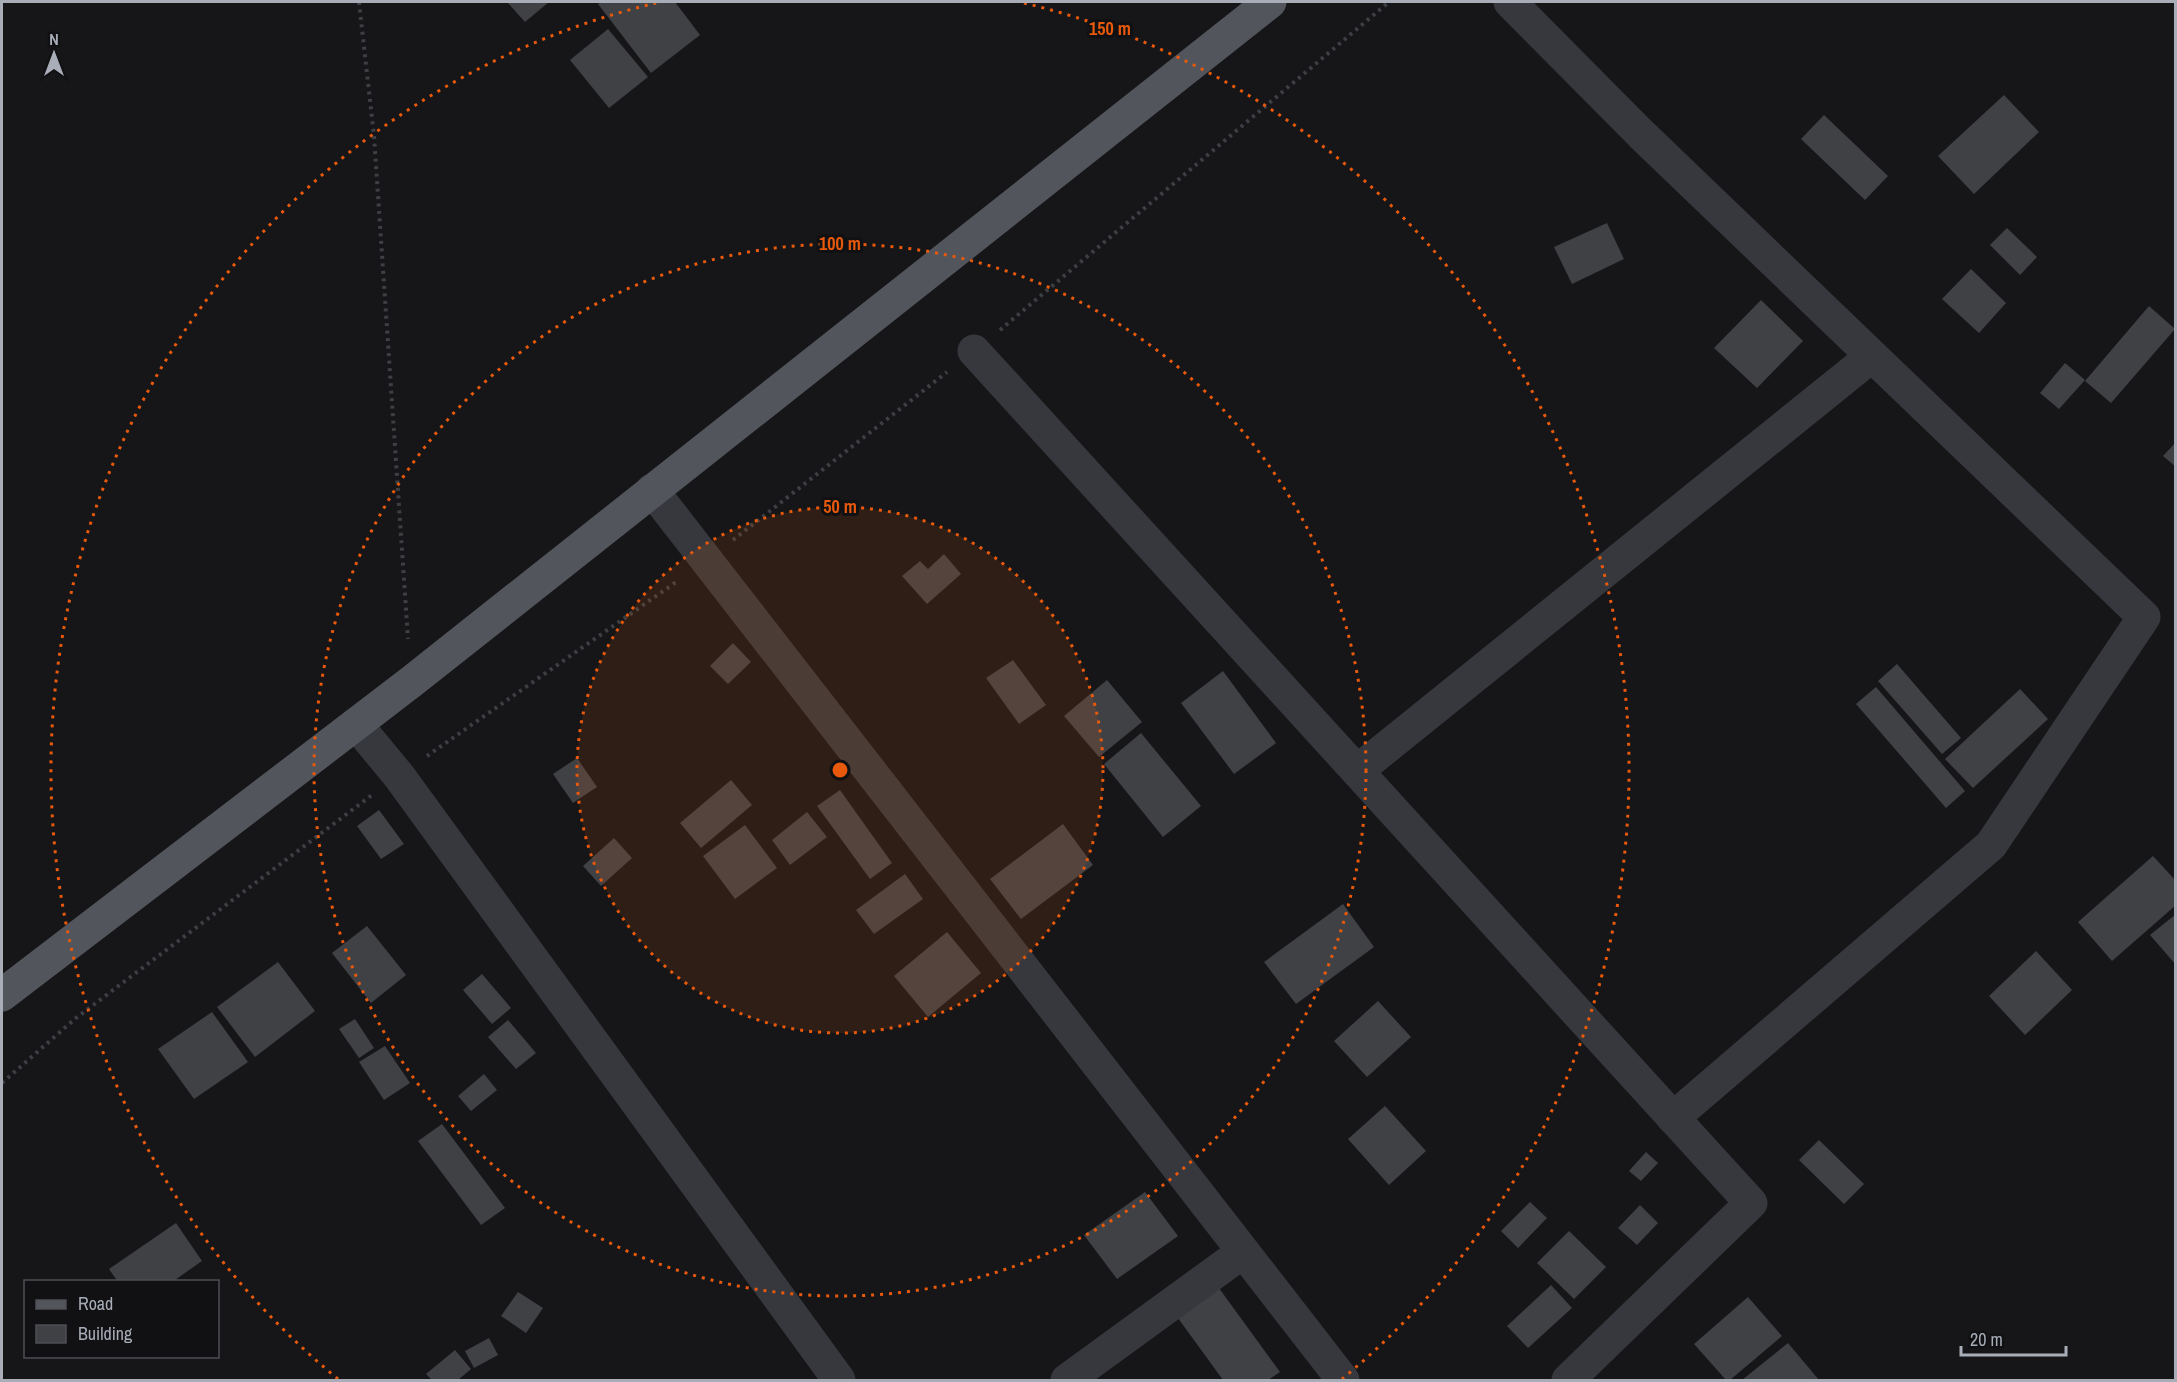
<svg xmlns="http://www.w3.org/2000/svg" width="2177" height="1382" font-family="'Archivo Narrow',sans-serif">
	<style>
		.building { fill: #404145 }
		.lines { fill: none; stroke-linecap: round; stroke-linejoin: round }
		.path { stroke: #3d3f44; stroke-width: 4; stroke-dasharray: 3 4.5; stroke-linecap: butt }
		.minor { stroke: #37383d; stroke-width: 33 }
		.major { stroke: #53555c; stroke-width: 33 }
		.ring { fill: none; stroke: #e8590c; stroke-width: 3; stroke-dasharray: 3 6 }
		.centre { fill: #e8590c; stroke: #111113; stroke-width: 3 }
		.ring-label { font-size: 18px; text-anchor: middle; font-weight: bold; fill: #e8590c; stroke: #111113; stroke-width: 6; stroke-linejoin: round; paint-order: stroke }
	</style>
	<rect width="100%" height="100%" fill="#161618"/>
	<g class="building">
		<polygon points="507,2 549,2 525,22"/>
		<polygon points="601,2 675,2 700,35 651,73 598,4"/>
		<polygon points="608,29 648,77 609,108 570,60"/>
		<polygon points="2004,95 2039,132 1974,194 1938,156"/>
		<polygon points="1824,115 1888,176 1865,200 1801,139"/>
		<polygon points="1607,223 1624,259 1572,284 1554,247"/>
		<polygon points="2007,228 2037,257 2020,275 1990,245"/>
		<polygon points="1971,269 2006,303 1979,333 1942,299"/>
		<polygon points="1761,300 1803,341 1757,388 1714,348"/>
		<polygon points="2149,306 2175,329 2111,403 2085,381"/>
		<polygon points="2065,363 2085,380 2059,409 2040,393"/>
		<polygon points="2176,442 2176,467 2163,456"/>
		<polygon points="944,554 961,574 927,604 902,576 920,561 928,569"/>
		<polygon points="733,643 751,662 728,684 710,666"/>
		<polygon points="1013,660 1046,705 1019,724 986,678"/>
		<polygon points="1897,664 1961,738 1942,754 1878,681"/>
		<polygon points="1223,671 1276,743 1234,774 1181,703"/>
		<polygon points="1107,680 1142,722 1099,757 1064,716"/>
		<polygon points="1876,687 1965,791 1946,808 1856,704"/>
		<polygon points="2020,689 2048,719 1973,788 1945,759"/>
		<polygon points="1141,733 1201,806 1163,837 1104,764"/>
		<polygon points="577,758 597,787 573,803 553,774"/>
		<polygon points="731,780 752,805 701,848 680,823"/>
		<polygon points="840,790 892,863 870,879 817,806"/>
		<polygon points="379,810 404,844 381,859 357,826"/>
		<polygon points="807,812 827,837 790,865 772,840"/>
		<polygon points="1063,824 1093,865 1021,919 990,879"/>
		<polygon points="745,825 777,868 735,899 703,856"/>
		<polygon points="614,838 632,858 601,886 583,866"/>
		<polygon points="2153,856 2176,881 2176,905 2112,961 2078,922"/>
		<polygon points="905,874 923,899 874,934 856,910"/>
		<polygon points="1343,904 1374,947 1296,1004 1264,962"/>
		<polygon points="2176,914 2176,965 2150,935"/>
		<polygon points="367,926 406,975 371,1003 332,953"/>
		<polygon points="947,932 981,973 928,1017 894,976"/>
		<polygon points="2036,951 2072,990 2025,1035 1989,996"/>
		<polygon points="278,962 315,1011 255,1057 217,1007"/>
		<polygon points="482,974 511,1008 492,1024 463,990"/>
		<polygon points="1378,1001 1411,1037 1367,1077 1334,1041"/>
		<polygon points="212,1012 248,1062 194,1099 158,1049"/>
		<polygon points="355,1019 374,1048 359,1058 339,1029"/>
		<polygon points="508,1020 536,1053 516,1069 488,1037"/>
		<polygon points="385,1046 410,1083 384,1100 359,1062"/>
		<polygon points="484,1074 497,1090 471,1111 458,1096"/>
		<polygon points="1385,1106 1426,1151 1389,1185 1348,1139"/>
		<polygon points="442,1124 505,1208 481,1225 418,1141"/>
		<polygon points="1819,1140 1864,1184 1844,1204 1799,1160"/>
		<polygon points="1646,1152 1658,1163 1641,1181 1629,1171"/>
		<polygon points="1145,1192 1178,1236 1117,1279 1084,1235"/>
		<polygon points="1530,1202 1547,1218 1518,1248 1501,1231"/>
		<polygon points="1640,1205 1658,1223 1637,1245 1618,1228"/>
		<polygon points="176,1223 202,1261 172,1282 118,1282 109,1269"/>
		<polygon points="1569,1231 1606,1267 1574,1299 1537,1263"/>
		<polygon points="1216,1284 1280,1372 1268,1380 1223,1380 1175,1314"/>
		<polygon points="1551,1285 1572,1308 1528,1348 1507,1326"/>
		<polygon points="518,1292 543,1308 526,1333 501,1316"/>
		<polygon points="1748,1297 1782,1336 1730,1380 1726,1380 1694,1344"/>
		<polygon points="489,1338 498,1355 474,1368 465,1351"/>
		<polygon points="1788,1343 1819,1380 1742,1380"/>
		<polygon points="455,1350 471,1369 458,1380 432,1380 426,1374"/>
	</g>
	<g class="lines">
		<g class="path">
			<polyline points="359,2 374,136 408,639"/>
			<polyline points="1000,330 1389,2"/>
			<polyline points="733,540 947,372"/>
			<polyline points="427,756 679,580"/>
			<polyline points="2,1083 76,1018 372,795"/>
		</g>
		<g class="minor">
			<polyline points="1510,2 1641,134 2144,617 1991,845 1673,1118"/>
			<polyline points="974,351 1751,1203 1568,1380"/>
			<polyline points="652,490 1343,1380"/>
			<polyline points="356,724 399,776 839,1380"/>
			<polyline points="1357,771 1872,356"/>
			<polyline points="1067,1380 1243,1252"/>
		</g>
		<polyline class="major" points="2,995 411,682 1270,2"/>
	</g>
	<circle cx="840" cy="770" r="263" fill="#e8590c" fill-opacity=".12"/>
	<g class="ring">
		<circle cx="840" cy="770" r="263"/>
		<circle cx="840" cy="770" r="526"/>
		<path d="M338 1379A789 789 0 0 1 656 3M1024 3A789 789 0 0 1 1342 1379"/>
	</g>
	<circle cx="840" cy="770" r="9" class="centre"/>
	<g class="ring-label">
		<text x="1110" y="35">150 m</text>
		<text x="840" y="250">100 m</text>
		<text x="840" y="513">50 m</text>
	</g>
	<rect width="2177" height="1382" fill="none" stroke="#a8adb8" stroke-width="6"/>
	<rect x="24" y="1280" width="195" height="78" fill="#111113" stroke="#4d4f55" stroke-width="1.5"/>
	<rect x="36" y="1300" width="30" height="9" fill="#53555c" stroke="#4d4f55" stroke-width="1.5"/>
	<text x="78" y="1310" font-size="18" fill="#a8adb8">Road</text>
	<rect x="36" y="1325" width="30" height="18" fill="#404145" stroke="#4d4f55" stroke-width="1.5"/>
	<text x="78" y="1340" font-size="18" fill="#a8adb8">Building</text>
	<g transform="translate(54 54)" stroke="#111113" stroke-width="4.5" paint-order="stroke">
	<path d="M0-4.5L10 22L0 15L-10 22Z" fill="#a8adb8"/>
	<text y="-9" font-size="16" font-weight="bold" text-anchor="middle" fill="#a8adb8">N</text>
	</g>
	<path d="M1961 1346v9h105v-9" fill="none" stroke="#a8adb8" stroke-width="3"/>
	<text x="1970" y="1346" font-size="18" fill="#a8adb8" stroke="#111113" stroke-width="4.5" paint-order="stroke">20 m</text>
</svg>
